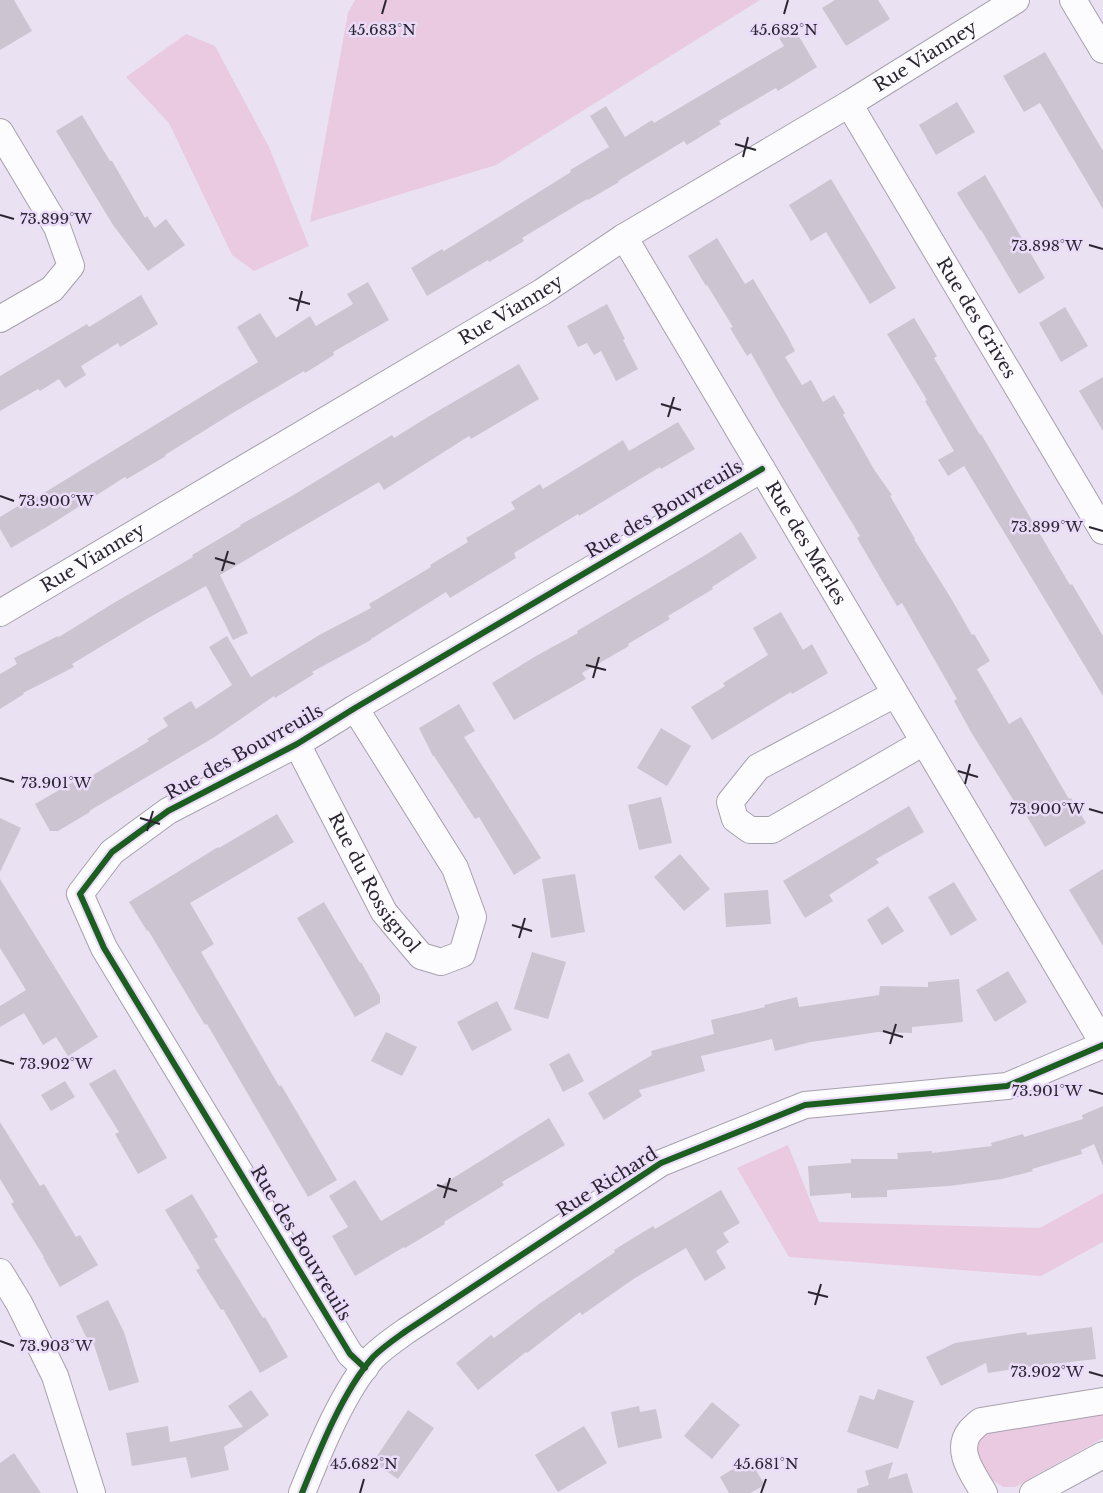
<svg xmlns="http://www.w3.org/2000/svg" width="1103" height="1493" font-family="'Libre Baskerville',serif">
	<style>
		.green { fill: #e9cae0 }
		.building { fill: #ccc4d0 }
		.lines { fill: none; stroke-linecap: round; stroke-linejoin: round }
		.minor-casing { stroke: #a6a1ad; stroke-width: 28 }
		.minor { stroke: #fcfbfd; stroke-width: 26 }
		.cycleway-casing { stroke: #eadcf9; stroke-width: 10 }
		.cycleway { stroke: #1b5e20; stroke-width: 6 }
		.ticks { fill: none; stroke: #2a2530; stroke-width: 2 }
		.labels { text-anchor: middle; dominant-baseline: central; stroke-width: 5; stroke-linejoin: round; paint-order: stroke }
		.street-label { font-size: 18px; fill: #2a2530; stroke: #eadcf9 }
		.ticks-label { font-size: 15px; text-anchor: middle; fill: #2a2530; stroke: #eadcf9; stroke-width: 5; stroke-linejoin: round; paint-order: stroke }
	</style>
	<rect width="100%" height="100%" fill="#eae2f3"/>
	<g class="green">
		<polygon points="355,0 760,0 496,165 310,222 348,13"/>
		<polygon points="186,34 215,46 269,147 309,246 254,271 232,255 169,123 126,77"/>
		<polygon points="788,1145 819,1222 1040,1228 1103,1193 1103,1242 1041,1276 789,1257 737,1168"/>
		<polygon points="1103,1412 1103,1438 1015,1487 1003,1487 991,1479 977,1456 977,1446 980,1437 993,1431"/>
	</g>
	<g class="building">
		<polygon points="0,0 14,0 32,31 0,50"/>
		<polygon points="835,0 878,0 890,19 846,46 822,8"/>
		<polygon points="794,28 817,67 778,91 776,88 719,121 721,124 687,145 684,141 618,181 619,182 588,200 587,199 522,238 524,241 489,262 488,260 427,296 411,268 442,249 444,251 571,172 570,170 609,147 590,116 606,106 625,137 652,120 654,123 784,46 779,38"/>
		<polygon points="1045,52 1103,151 1103,209 1040,103 1024,112 1003,76"/>
		<polygon points="957,102 975,132 936,155 919,125"/>
		<polygon points="82,115 110,161 112,161 145,218 147,216 155,228 166,219 185,245 148,271 113,225 56,131"/>
		<polygon points="985,175 1045,278 1019,294 981,230 980,230 957,193"/>
		<polygon points="831,179 896,288 870,304 826,232 811,241 789,205"/>
		<polygon points="717,238 745,284 753,279 785,332 795,351 785,357 802,385 811,380 823,402 834,395 845,413 843,415 875,471 892,495 890,496 915,539 914,539 952,600 972,635 974,634 990,661 977,669 1009,724 1021,717 1069,799 1071,798 1086,823 1045,847 1022,808 1019,809 971,732 954,701 957,699 902,603 897,606 881,579 857,538 860,536 777,399 751,353 747,356 730,328 733,327 707,285 706,286 688,256"/>
		<polygon points="368,282 389,320 333,352 334,355 305,373 304,371 231,414 165,455 166,456 127,479 125,477 50,525 11,548 0,529 0,517 33,497 34,499 258,362 237,327 260,313 276,338 310,316 316,326 353,304 347,294"/>
		<polygon points="141,295 158,324 120,347 118,343 81,366 86,375 65,388 59,379 40,391 38,389 0,411 0,376 87,324 89,327"/>
		<polygon points="607,304 625,339 623,340 638,369 616,381 601,351 594,355 587,343 578,347 567,326"/>
		<polygon points="1065,307 1088,346 1061,362 1039,323"/>
		<polygon points="914,318 937,356 934,358 980,435 981,434 1070,585 1072,584 1103,636 1103,696 964,466 948,476 938,460 954,451 925,401 927,400 887,334"/>
		<polygon points="519,364 539,399 471,439 469,436 384,490 379,482 220,575 248,633 233,640 206,586 150,617 72,664 74,667 23,693 24,694 0,709 0,674 17,664 14,658 58,636 59,637 112,604 193,557 192,555 241,526 240,525 290,497 392,435 394,438 431,415"/>
		<polygon points="1103,377 1103,431 1079,391"/>
		<polygon points="678,422 695,449 661,469 660,467 579,516 578,514 514,553 516,558 450,598 446,592 371,639 371,640 312,672 314,674 275,698 274,696 213,738 89,811 90,812 58,831 50,831 35,804 73,782 75,786 149,741 147,739 168,726 163,718 191,701 196,709 232,685 209,647 227,636 251,677 321,634 371,608 369,604 431,567 430,565 468,542 466,538 515,509 511,502 540,484 543,489 623,440 629,451"/>
		<polygon points="741,532 757,558 712,587 713,589 668,616 670,619 628,644 629,646 582,673 586,679 514,720 492,683 536,656 578,633 577,631 707,554"/>
		<polygon points="781,612 803,650 812,644 828,673 792,694 791,692 712,740 691,707 725,686 723,683 768,655 753,628"/>
		<polygon points="459,704 475,731 464,737 541,858 514,875 479,817 475,819 434,756 433,756 419,728"/>
		<polygon points="661,728 691,746 667,786 637,768"/>
		<polygon points="661,797 672,843 639,850 628,805"/>
		<polygon points="909,806 924,832 876,859 879,863 829,895 833,901 805,918 783,881"/>
		<polygon points="277,814 294,842 190,903 214,944 201,952 279,1086 281,1085 337,1180 308,1197 207,1024 205,1025 148,930 147,931 129,902 218,847 219,848"/>
		<polygon points="0,818 21,828 0,872"/>
		<polygon points="680,854 710,889 684,911 654,877"/>
		<polygon points="1103,869 1103,946 1069,890"/>
		<polygon points="575,874 585,932 551,938 542,879"/>
		<polygon points="0,879 98,1037 68,1056 56,1037 43,1045 24,1013 0,1027 0,1006 26,990 0,948"/>
		<polygon points="954,882 977,920 951,936 928,897"/>
		<polygon points="768,890 771,924 726,927 724,893"/>
		<polygon points="324,902 360,963 361,962 380,996 380,1003 355,1017 297,918"/>
		<polygon points="888,906 904,931 882,945 867,920"/>
		<polygon points="532,952 566,962 548,1019 514,1009"/>
		<polygon points="1008,971 1027,1002 995,1022 976,990"/>
		<polygon points="959,979 963,1022 912,1027 912,1033 878,1032 811,1042 775,1051 772,1039 701,1056 705,1071 639,1090 642,1096 604,1120 588,1093 652,1055 651,1051 714,1034 711,1020 765,1007 764,1005 797,997 799,1007 879,995 880,986 928,987 928,982"/>
		<polygon points="497,1001 512,1030 472,1051 457,1022"/>
		<polygon points="386,1032 417,1047 402,1076 371,1061"/>
		<polygon points="569,1053 584,1081 563,1092 549,1064"/>
		<polygon points="115,1069 167,1158 138,1174 115,1134 119,1132 89,1084"/>
		<polygon points="65,1081 75,1097 51,1111 41,1095"/>
		<polygon points="1103,1106 1103,1166 1094,1144 1081,1150 1082,1154 1032,1169 1033,1171 1002,1179 949,1186 887,1190 887,1197 851,1198 851,1193 810,1196 808,1166 851,1163 851,1159 898,1159 897,1153 932,1151 932,1153 992,1146 991,1143 1023,1134 1024,1137 1083,1119 1082,1115"/>
		<polygon points="549,1118 565,1145 502,1182 504,1185 444,1222 445,1224 405,1248 404,1247 355,1276 332,1236 348,1227 329,1196 355,1180 381,1221 442,1185"/>
		<polygon points="0,1122 40,1186 44,1184 76,1237 80,1235 98,1265 60,1287 43,1257 44,1257 11,1204 14,1202 0,1179"/>
		<polygon points="721,1190 740,1223 723,1233 729,1242 716,1251 726,1268 705,1281 686,1248 635,1278 582,1315 580,1312 527,1353 526,1352 478,1390 456,1363 491,1335 494,1338 539,1304 615,1252 614,1250 653,1226 655,1229"/>
		<polygon points="192,1194 218,1237 214,1239 263,1318 265,1317 288,1357 260,1373 223,1309 221,1310 196,1270 200,1268 165,1210"/>
		<polygon points="108,1300 124,1332 139,1382 109,1391 92,1339 88,1341 76,1316"/>
		<polygon points="1092,1327 1096,1359 1054,1364 1054,1363 988,1373 986,1363 941,1386 926,1357 955,1343 1026,1332 1027,1335"/>
		<polygon points="878,1389 914,1401 898,1449 847,1432 860,1395 874,1400"/>
		<polygon points="251,1390 269,1415 224,1447 229,1470 191,1478 186,1457 132,1466 126,1433 168,1426 170,1442 243,1427 228,1406"/>
		<polygon points="712,1402 740,1425 712,1459 684,1436"/>
		<polygon points="639,1406 640,1412 656,1409 662,1438 618,1448 611,1412"/>
		<polygon points="408,1410 434,1428 398,1479 373,1462"/>
		<polygon points="584,1426 607,1463 558,1492 535,1455"/>
		<polygon points="14,1453 41,1493 0,1493 0,1463"/>
		<polygon points="749,1459 765,1485 750,1493 729,1493 720,1477"/>
		<polygon points="893,1462 888,1479 907,1473 913,1493 857,1493 857,1489 869,1485 865,1471"/>
	</g>
	<g class="lines">
		<g class="minor-casing">
			<g id="minor">
				<polyline points="1073,0 1103,50"/>
				<path id="s1" d="M849,104L1103,531"/>
				<polyline points="0,132 57,227 71,266 52,289 0,319"/>
				<path id="s2" d="M624,237L1103,1043"/>
				<path id="s3" d="M0,613L542,292L624,237L849,104L1016,0"/>
				<polyline points="895,694 758,767 730,802 735,819 750,830 772,830 924,742"/>
				<path id="s4" d="M297,744L384,912L421,956L441,962L462,954L473,917L455,868L355,708"/>
				<polyline points="0,1272 19,1303 55,1376 92,1493"/>
				<polyline points="365,1368 350,1354 104,948 80,894 112,852 168,811 297,744 355,708 762,469"/>
				<path d="M302,1493C319,1451 343,1391 373,1357C383,1347 395,1339 406,1331L661,1163L805,1105L1007,1086L1103,1045"/>
				<path d="M984,1493C974,1475 954,1451 970,1431C973,1428 977,1424 981,1421L1103,1401"/>
				<polyline points="1033,1493 1103,1455"/>
			</g>
		</g>
		<use href="#minor" class="minor"/>
		<g class="cycleway-casing">
			<g id="cycleway">
				<polyline points="365,1368 350,1354 104,948 80,894 112,852 168,811 297,744 355,708 762,469"/>
				<path d="M302,1493C319,1451 343,1391 373,1357C383,1347 395,1339 406,1331L661,1163L805,1105L1007,1086L1103,1045"/>
			</g>
		</g>
		<use href="#cycleway" class="cycleway"/>
	</g>
	<path class="ticks" d="M382,14L386,0M784,14L788,0M735,144L756,150M743,157L748,137M0,215L14,219M1089,245L1103,249M289,298L310,304M297,311L302,291M661,404L681,410M668,417L674,397M0,496L14,501M1089,527L1103,531M215,558L235,564M222,571L228,551M586,665L606,670M593,678L599,657M958,771L978,777M0,778L14,782M965,784L970,764M1089,809L1103,813M140,818L160,824M147,831L153,811M512,925L532,931M519,938L525,918M883,1031L903,1037M890,1044L896,1024M0,1060L14,1064M1089,1090L1103,1094M437,1185L457,1191M444,1198L450,1178M808,1292L828,1297M815,1305L821,1284M0,1341L14,1346M1089,1372L1103,1376M360,1493L364,1479M761,1493L766,1479"/>
	<g class="labels">
		<g class="street-label">
			<text stroke="none"><textPath href="#s3" startOffset="1080">Rue Vianney</textPath></text>
			<text stroke="none"><textPath href="#s3" startOffset="594">Rue Vianney</textPath></text>
			<text stroke="none"><textPath href="#s1" startOffset="249">Rue des Grives</textPath></text>
			<text transform="translate(664 509) rotate(-30)">Rue des Bouvreuils</text>
			<text stroke="none"><textPath href="#s2" startOffset="356">Rue des Merles</textPath></text>
			<text stroke="none"><textPath href="#s3" startOffset="108">Rue Vianney</textPath></text>
			<text transform="translate(244 752) rotate(-29)">Rue des Bouvreuils</text>
			<text stroke="none"><textPath href="#s4" startOffset="159">Rue du Rossignol</textPath></text>
			<text transform="translate(607 1182) rotate(-32)">Rue Richard</text>
			<text transform="translate(301 1243) rotate(59)">Rue des Bouvreuils</text>
		</g>
	</g>
	<g class="ticks-label">
		<text x="382" y="35">45.683°N</text>
		<text x="784" y="35">45.682°N</text>
		<text x="56" y="224">73.899°W</text>
		<text x="1047" y="251">73.898°W</text>
		<text x="56" y="506">73.900°W</text>
		<text x="1047" y="532">73.899°W</text>
		<text x="56" y="788">73.901°W</text>
		<text x="1047" y="814">73.900°W</text>
		<text x="56" y="1069">73.902°W</text>
		<text x="1047" y="1096">73.901°W</text>
		<text x="56" y="1351">73.903°W</text>
		<text x="1047" y="1377">73.902°W</text>
		<text x="364" y="1469">45.682°N</text>
		<text x="766" y="1469">45.681°N</text>
	</g>
</svg>
